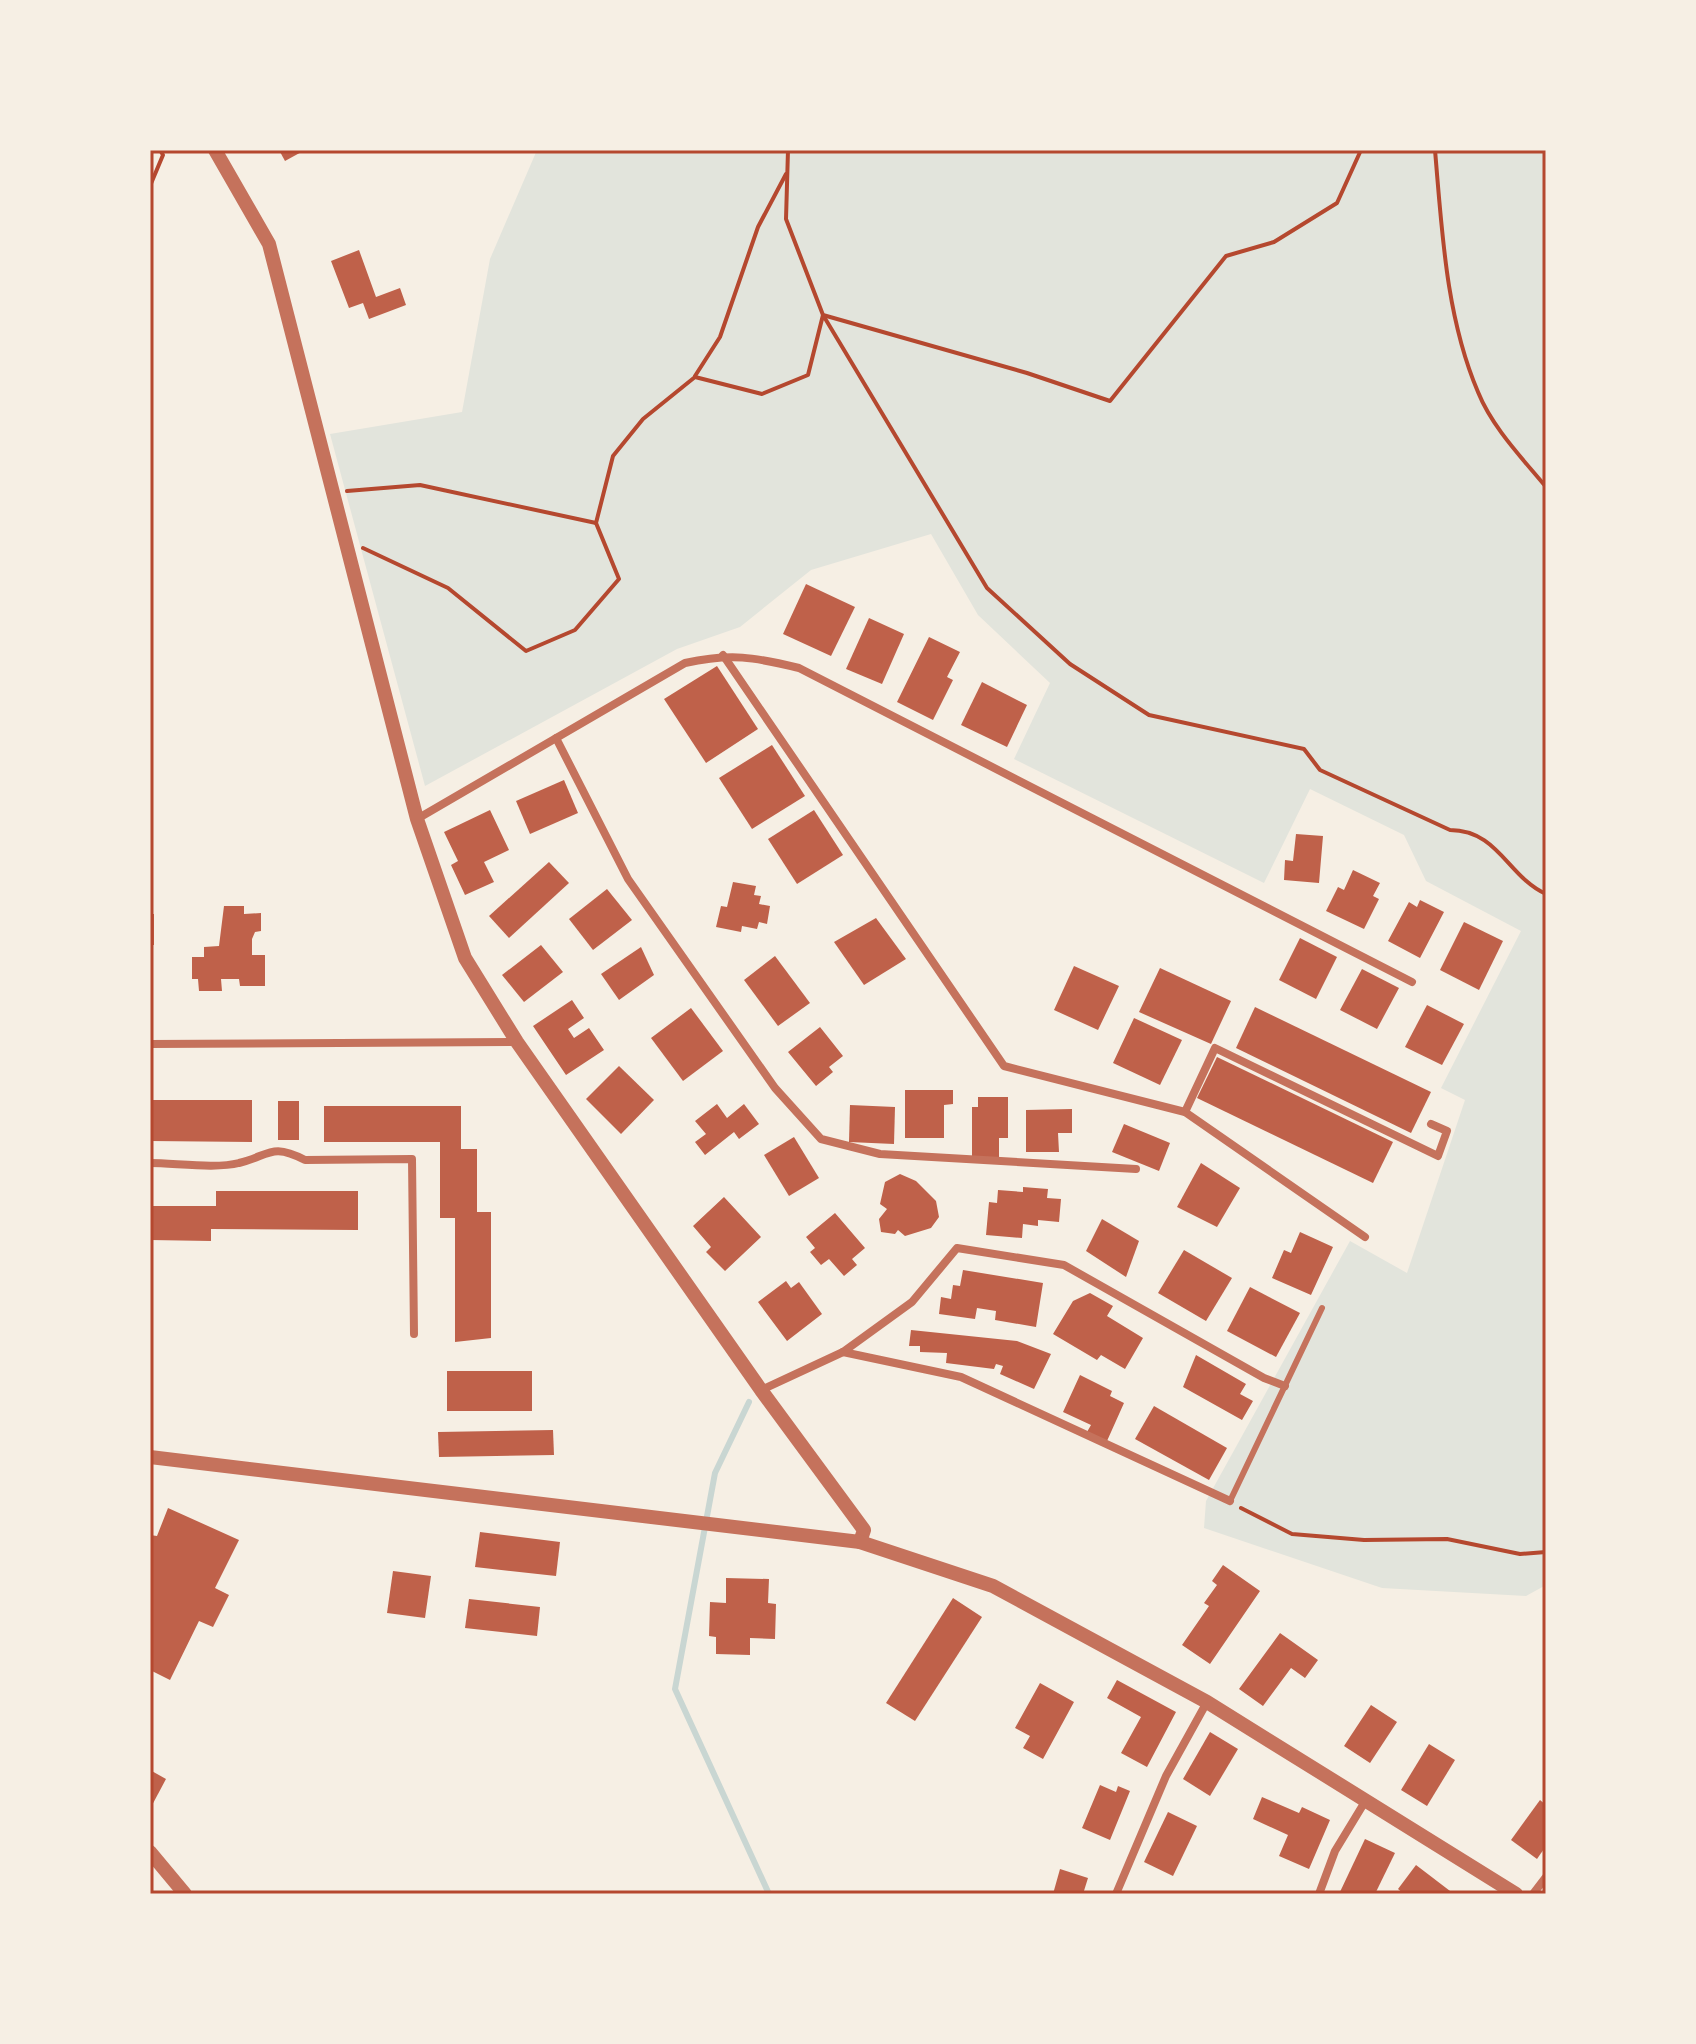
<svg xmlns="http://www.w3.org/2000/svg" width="1696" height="2044" font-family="Overpass,sans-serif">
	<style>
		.green { fill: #e2e4dc }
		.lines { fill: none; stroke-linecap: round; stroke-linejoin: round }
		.stream { stroke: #c9d6d2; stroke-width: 6 }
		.building { fill: #bf614a }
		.path { stroke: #b5482f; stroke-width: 4 }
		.service { stroke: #c5725c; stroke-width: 6 }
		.minor { stroke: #c5725c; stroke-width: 8 }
		.tertiary { stroke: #c5725c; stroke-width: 14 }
		.neatline { fill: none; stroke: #b5482f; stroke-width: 3 }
	</style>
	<rect width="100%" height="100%" fill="#f6efe4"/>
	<polygon class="green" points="537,150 1546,150 1546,1585 1526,1596 1382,1588 1204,1528 1206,1501 1350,1241 1407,1273 1465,1100 1441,1088 1521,931 1426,881 1404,835 1310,789 1264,883 1014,759 1050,683 978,615 931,534 811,570 740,627 677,649 425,786 330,434 462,412 490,259"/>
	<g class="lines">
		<polyline class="stream" points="749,1402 715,1473 675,1689 769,1894"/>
	</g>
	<g class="building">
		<polygon points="279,150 305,150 285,161"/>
		<polygon points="359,250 376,297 400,288 406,305 369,319 363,303 349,308 331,261"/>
		<polygon points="806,584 855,607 831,656 783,634"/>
		<polygon points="869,618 904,634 882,684 846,669"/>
		<polygon points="929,637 960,652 947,677 953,680 933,720 897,702"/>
		<polygon points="717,666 758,729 706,763 664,699"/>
		<polygon points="982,682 1027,705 1007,747 961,725"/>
		<polygon points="772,745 805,796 752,829 719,778"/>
		<polygon points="564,780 578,813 530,834 516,801"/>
		<polygon points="490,810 509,850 484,862 494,882 465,895 451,865 458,861 444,832"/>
		<polygon points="814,810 843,855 797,884 768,839"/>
		<polygon points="1296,834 1323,836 1319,883 1284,880 1285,860 1293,861"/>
		<polygon points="549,862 569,883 509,938 489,916"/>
		<polygon points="1353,870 1380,883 1373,896 1379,899 1364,929 1326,911 1338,887 1344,890"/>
		<polygon points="733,882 756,886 754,895 761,896 759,904 770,906 767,924 759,922 757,929 742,926 741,932 716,927 721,906 727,907"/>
		<polygon points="607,889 632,920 593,950 569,919"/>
		<polygon points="1420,900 1444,912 1420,958 1388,941 1409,902 1417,907"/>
		<polygon points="224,906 244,906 244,914 261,913 261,931 255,932 252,939 252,955 265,955 265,986 240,986 239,979 221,979 222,991 199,991 198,979 192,979 192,957 204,957 204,947 219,946"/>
		<rect x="150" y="914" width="4" height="31"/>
		<polygon points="876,918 906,959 864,985 834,942"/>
		<polygon points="1464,922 1503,941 1479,990 1440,970"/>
		<polygon points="1300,938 1337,957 1316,999 1279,980"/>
		<polygon points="541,945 563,972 524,1002 502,975"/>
		<polygon points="641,947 654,975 619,1000 601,974"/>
		<polygon points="775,956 810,1003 778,1026 744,980"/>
		<polygon points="1074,966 1119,986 1098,1030 1054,1010"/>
		<polygon points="1160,968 1231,1001 1211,1044 1139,1012"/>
		<polygon points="1362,969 1399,988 1377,1029 1340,1010"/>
		<polygon points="572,1000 584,1018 568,1029 574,1038 589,1028 604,1050 566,1075 533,1026"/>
		<polygon points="1427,1005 1464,1024 1442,1065 1405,1047"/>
		<polygon points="1255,1007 1431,1092 1411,1133 1236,1048"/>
		<polygon points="691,1008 723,1051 683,1081 651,1038"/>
		<polygon points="1134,1018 1182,1040 1160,1085 1113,1063"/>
		<polygon points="820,1027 843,1056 829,1067 833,1072 816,1086 788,1052"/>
		<polygon points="1217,1057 1393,1142 1373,1183 1197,1098"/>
		<polygon points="619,1066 654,1100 621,1134 586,1099"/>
		<polygon points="905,1090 953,1090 953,1104 944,1105 944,1138 905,1138"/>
		<polygon points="978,1097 1008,1097 1008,1138 999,1138 999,1157 972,1157 972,1107 978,1107"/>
		<polygon points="150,1100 252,1100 252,1142 150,1141"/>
		<rect x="278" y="1101" width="21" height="39"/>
		<polygon points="717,1104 727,1118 744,1104 759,1124 739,1139 734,1132 705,1155 695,1142 706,1134 695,1121"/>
		<polygon points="850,1105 895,1107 894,1144 849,1142"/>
		<polygon points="324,1106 461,1106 461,1149 477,1149 477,1212 491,1212 491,1338 455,1342 455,1218 440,1218 440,1142 324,1142"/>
		<polygon points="1072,1109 1072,1133 1058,1133 1059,1152 1026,1152 1026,1110"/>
		<polygon points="1124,1124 1170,1143 1159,1171 1112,1152"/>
		<polygon points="794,1137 819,1178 789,1196 764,1155"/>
		<polygon points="1201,1163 1240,1188 1217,1227 1177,1207"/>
		<polygon points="900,1174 916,1181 936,1201 939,1217 931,1228 905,1236 898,1230 895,1234 881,1232 879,1219 887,1209 880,1204 885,1182"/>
		<polygon points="1023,1187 1048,1189 1047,1198 1061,1199 1059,1222 1038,1220 1038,1226 1023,1224 1022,1238 986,1235 989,1202 997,1203 998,1190 1023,1192"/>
		<polygon points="216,1191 358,1191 358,1230 211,1229 211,1241 150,1240 150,1206 216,1206"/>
		<polygon points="724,1197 761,1237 725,1271 706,1252 711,1247 693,1226"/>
		<polygon points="835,1213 865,1248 852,1259 857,1265 844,1276 829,1259 821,1265 810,1252 815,1248 806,1237"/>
		<polygon points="1102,1219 1139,1241 1126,1277 1086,1251"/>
		<polygon points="1300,1232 1333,1247 1311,1295 1272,1278 1284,1250 1291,1253"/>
		<polygon points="1184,1250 1232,1278 1206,1321 1158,1293"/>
		<polygon points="963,1270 1043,1283 1036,1327 995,1320 996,1311 977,1308 975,1319 939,1314 941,1297 951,1299 953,1285 960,1286"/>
		<polygon points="786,1281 791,1288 799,1282 822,1314 787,1341 758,1302"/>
		<polygon points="1250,1287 1300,1313 1276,1357 1227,1331"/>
		<polygon points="1090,1293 1113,1306 1107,1316 1143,1338 1125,1369 1101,1355 1097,1360 1053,1334 1073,1301"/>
		<polygon points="911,1330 1017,1341 1051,1354 1034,1389 1000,1374 1003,1366 996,1364 994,1369 946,1363 947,1353 920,1352 920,1346 909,1346"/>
		<polygon points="1196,1355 1246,1384 1240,1394 1253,1401 1242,1420 1183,1387"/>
		<rect x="447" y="1371" width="85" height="40"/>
		<polygon points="1080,1375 1112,1391 1110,1396 1124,1403 1107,1441 1087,1432 1091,1425 1063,1412"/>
		<polygon points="1154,1406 1227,1448 1209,1480 1135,1439"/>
		<polygon points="553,1430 554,1455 439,1457 438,1432"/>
		<polygon points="168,1508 239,1540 215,1588 229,1595 213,1627 199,1621 170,1680 150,1670 150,1535 157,1536"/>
		<polygon points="480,1532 560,1542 556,1576 475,1567"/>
		<polygon points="1223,1565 1260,1591 1210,1664 1182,1645 1209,1606 1204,1603 1217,1585 1212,1581"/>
		<polygon points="393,1571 431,1576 425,1618 387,1613"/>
		<polygon points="726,1578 769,1579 768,1603 776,1604 775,1639 750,1638 750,1655 716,1654 716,1637 709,1636 710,1602 726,1603"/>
		<polygon points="953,1598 982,1617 915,1721 886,1703"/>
		<polygon points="469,1599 540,1607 537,1636 465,1628"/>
		<polygon points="1280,1633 1318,1660 1305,1678 1291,1668 1263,1706 1239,1689"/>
		<polygon points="1117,1680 1176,1712 1147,1767 1121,1753 1141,1717 1107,1698"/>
		<polygon points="1040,1683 1074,1702 1043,1759 1023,1748 1030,1736 1015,1728"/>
		<polygon points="1371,1705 1397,1722 1370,1763 1344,1746"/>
		<polygon points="1210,1732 1238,1749 1210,1796 1183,1779"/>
		<polygon points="1429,1744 1455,1760 1427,1806 1401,1790"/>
		<polygon points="150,1770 166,1779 150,1809"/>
		<polygon points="1100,1785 1116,1792 1118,1786 1130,1791 1110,1840 1082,1828"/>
		<polygon points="1262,1797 1299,1813 1302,1807 1330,1820 1309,1869 1279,1856 1288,1835 1253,1819"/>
		<polygon points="1540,1800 1546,1805 1546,1846 1537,1859 1511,1840"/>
		<polygon points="1168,1812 1197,1826 1173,1876 1144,1862"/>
		<polygon points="1365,1839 1395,1853 1375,1894 1339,1894"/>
		<polygon points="1416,1865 1454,1894 1404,1894 1398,1889"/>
		<polygon points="1060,1869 1088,1878 1083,1894 1053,1894"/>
	</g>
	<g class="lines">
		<g class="path">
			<polyline points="788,150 786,219 823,315 1027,373 1110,401 1226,256 1274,242 1337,203 1361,150"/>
			<path d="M1435,150C1442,231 1446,317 1478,392C1492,427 1522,458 1546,487"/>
			<polyline points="150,186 163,155 160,150"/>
			<polyline points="695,376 720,337 758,227 786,174"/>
			<polyline points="347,491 420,485 596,523"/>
			<path d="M363,548L448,588L526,651L575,630L619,579L596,523L613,456L643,419L695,377L762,394L808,375L823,315L987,588L1070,664L1149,715L1304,749L1320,770L1450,830C1498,830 1508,877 1546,894"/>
			<polyline points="1241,1508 1292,1534 1364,1540 1447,1539 1520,1554 1546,1552"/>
		</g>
		<polyline class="service" points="1230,1501 1322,1308"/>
		<g class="minor">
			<polyline points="723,655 1004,1066 1185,1112 1365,1237"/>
			<polyline points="556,738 628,879 775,1088 821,1139 880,1154 1136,1169"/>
			<path d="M417,819L685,663C731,653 754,657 799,668L1412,982"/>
			<polyline points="150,1044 517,1042"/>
			<polyline points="1185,1112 1215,1048 1438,1156 1447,1131 1431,1124"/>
			<path d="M150,1163C175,1163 216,1169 239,1163C269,1156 271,1142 305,1160L412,1159L414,1334"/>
			<polyline points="843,1352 961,1377 1230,1501"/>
			<polyline points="761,1390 843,1352 912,1302 957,1248 1064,1265 1264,1378 1285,1386"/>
			<polyline points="1116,1894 1166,1776 1207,1702"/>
			<polyline points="1319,1894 1335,1851 1366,1800"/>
			<polyline points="1533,1894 1546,1877"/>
		</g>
		<g class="tertiary">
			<polyline points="215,150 269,244 417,819 465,958 517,1042 761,1390 864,1530 860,1542"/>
			<polyline points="150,1457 860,1542 993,1586 1207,1702 1516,1894"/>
			<polyline points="150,1852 185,1894"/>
		</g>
	</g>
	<rect width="1696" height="2044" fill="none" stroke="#f6efe4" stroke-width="304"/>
	<rect x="152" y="152" width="1392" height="1740" class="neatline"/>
</svg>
